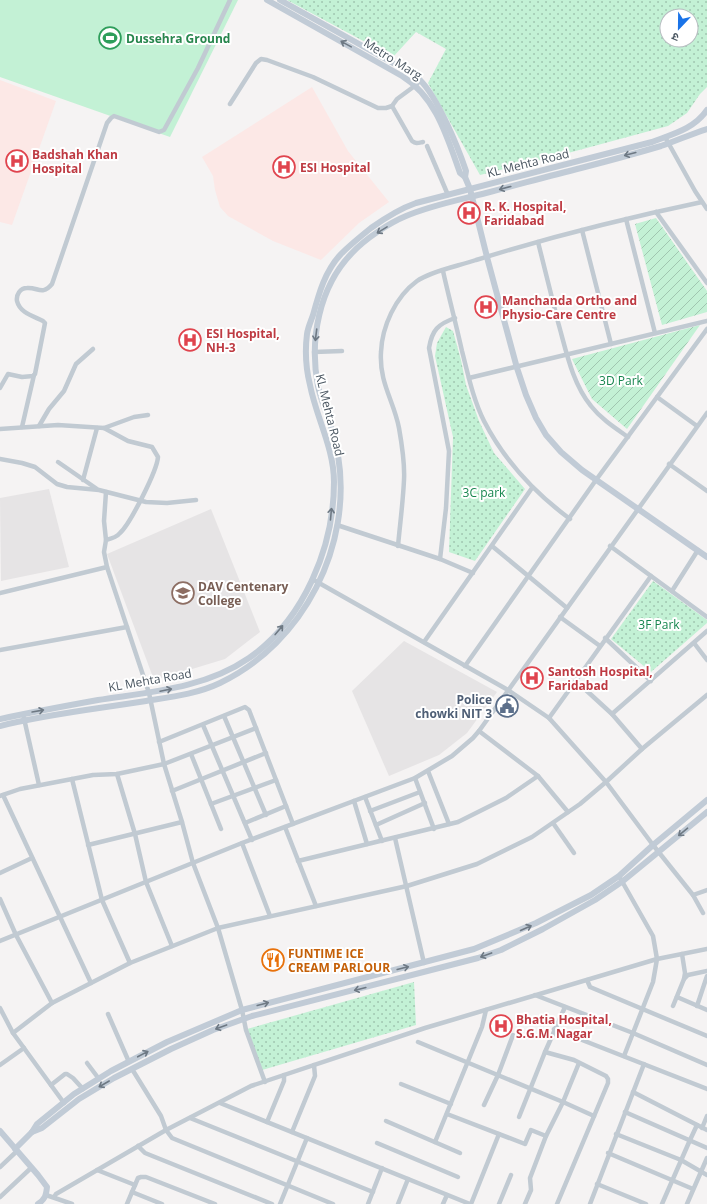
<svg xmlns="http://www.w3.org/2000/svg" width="707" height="1204" font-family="'Open Sans','Noto Sans Devanagari',sans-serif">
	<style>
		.education { fill: #e6e4e5 }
		.medical { fill: #fce8e6 }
		.grass { fill: url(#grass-dots); fill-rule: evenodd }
		.garden { fill: url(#garden-furrows) }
		.pitch { fill: #c3f1d5 }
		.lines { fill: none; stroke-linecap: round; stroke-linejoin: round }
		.street { stroke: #c1cad2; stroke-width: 4.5 }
		.secondary { stroke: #c1cbd6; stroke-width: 6 }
		.oneway { stroke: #6e7984 }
		.labels { text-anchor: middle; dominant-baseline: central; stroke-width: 4; stroke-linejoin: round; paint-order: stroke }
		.leisure-label { font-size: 12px; font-weight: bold; fill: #27864d; stroke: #fff; text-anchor: start }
		.street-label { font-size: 12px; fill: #4a5661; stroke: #fff }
		.health-label { font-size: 12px; font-weight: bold; fill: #be3a42; stroke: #fff; text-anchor: start }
		.park-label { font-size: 12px; fill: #17864f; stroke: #fff }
		.education-label { font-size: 12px; font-weight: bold; fill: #785e54; stroke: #fff; text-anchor: start }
		.service-label { font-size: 12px; font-weight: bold; fill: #4e5e75; stroke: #fff; text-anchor: end }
		.food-label { font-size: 12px; font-weight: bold; fill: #c56008; stroke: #fff; text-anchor: start }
	</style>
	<defs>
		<pattern id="grass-dots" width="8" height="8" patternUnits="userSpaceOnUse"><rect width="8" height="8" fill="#c3f1d5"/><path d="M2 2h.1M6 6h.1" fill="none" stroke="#a0c6b0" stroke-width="1.8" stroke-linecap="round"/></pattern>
		<pattern id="garden-furrows" width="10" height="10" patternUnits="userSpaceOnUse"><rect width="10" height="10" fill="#c3f1d5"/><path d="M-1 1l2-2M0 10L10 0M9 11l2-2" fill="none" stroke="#a0c6b0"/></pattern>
	</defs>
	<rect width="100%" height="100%" fill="#f5f3f3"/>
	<g class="education">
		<polygon points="49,489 69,567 1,581 0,498"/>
		<polygon points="211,509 260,632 225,659 179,673 154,680 107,554"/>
		<polygon points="404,641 497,692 467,733 439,755 389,776 352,691"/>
	</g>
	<g class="medical">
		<polygon points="0,80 56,101 12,225 0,222"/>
		<polygon points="312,87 348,151 389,202 359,223 321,260 273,241 228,216 220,207 215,190 213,176 202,157"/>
	</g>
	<g class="grass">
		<path d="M287,0H707V87L700,94L687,113L668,126L557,156L480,175L428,83L446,49L416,32L393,57ZM667,16H691V40H667Z"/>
		<polygon points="446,327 453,331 461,360 466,385 479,421 494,453 525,489 475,561 449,552 453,437 435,356 437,343"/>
		<polygon points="653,581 707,620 707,623 651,672 611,639"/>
		<polygon points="414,982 416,1025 262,1070 247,1029"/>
	</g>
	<g class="garden">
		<polygon points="656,218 707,291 707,312 662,325 635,224"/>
		<polygon points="700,325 627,429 592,399 572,359"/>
	</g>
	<polygon class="pitch" points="0,0 238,0 170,137 0,77"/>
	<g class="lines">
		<g class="street">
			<polyline points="230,104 256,63 261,59 267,60 313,77 378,108 386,108 392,106 397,99 416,85 420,80"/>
			<path d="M392,106L412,141C416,144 418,143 423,142"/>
			<polyline points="665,137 695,191 707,209"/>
			<polyline points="427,146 448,195"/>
			<polyline points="656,212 707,283"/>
			<polyline points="626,219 655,333"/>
			<polyline points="582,230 611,344"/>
			<path d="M538,242C545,269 551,295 558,322C566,350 572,383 591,406C601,419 615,428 628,437"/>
			<path d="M443,271C449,298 456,324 462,351C468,374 473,399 484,421C504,460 535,493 570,519"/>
			<polyline points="314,352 342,351"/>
			<polyline points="469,378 707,321"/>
			<path d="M0,388L8,374L22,377L33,376L35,374L45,323L43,321C33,316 20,313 17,301C16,295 20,288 27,288C38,287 42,296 52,284L107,123L111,118L114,116L159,132L164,130L198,68L230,0"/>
			<polyline points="657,397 697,426"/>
			<polyline points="39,426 49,409 64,391 76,364 93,349"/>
			<polyline points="22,427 34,375"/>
			<path d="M104,428L128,441L152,447L158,457C157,471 130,524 120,533C117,537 110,539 106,540L104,552L107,567"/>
			<polyline points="0,429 58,425 104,428 134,417 148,415"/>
			<polyline points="0,459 22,463 35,467 57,484 67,487 99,490 146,502 167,503 196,500"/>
			<polyline points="58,462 97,489"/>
			<polyline points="669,464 707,491"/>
			<polyline points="83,480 97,428"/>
			<polyline points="337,525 440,559 473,573"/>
			<polyline points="106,540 104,521 106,492"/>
			<path d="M398,546C400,524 403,502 404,480C405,463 402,445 399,428C394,401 379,383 381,352C382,327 395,297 417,281C431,271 459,266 476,260C550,237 626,218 702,202"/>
			<polyline points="492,546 567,608"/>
			<polyline points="610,546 707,617"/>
			<path d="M440,559L446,508L449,451L429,348C432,330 438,324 455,318"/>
			<polyline points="312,579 508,690 549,718 606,782 653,845 693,895 703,913"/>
			<polyline points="672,591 698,550"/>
			<polyline points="0,593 107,567 149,693 164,764 182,822 193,863 218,928 242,1010 246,1030 265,1082"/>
			<polyline points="560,617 600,646"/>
			<polyline points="605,638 651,681"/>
			<polyline points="424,642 532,488"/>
			<polyline points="694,643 707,660"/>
			<polyline points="0,650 127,627"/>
			<polyline points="465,666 596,480 707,329"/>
			<polyline points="576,681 612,714 642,749"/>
			<polyline points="23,714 39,785"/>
			<polyline points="612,714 707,631"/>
			<polyline points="224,716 266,815"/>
			<polyline points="549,718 651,576"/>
			<polyline points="203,725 252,840"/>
			<polyline points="479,731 538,776 568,812"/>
			<polyline points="159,742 245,707 249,710 293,824"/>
			<polyline points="191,754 221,829"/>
			<polyline points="428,771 449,824"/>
			<polyline points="117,774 135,834 146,882 172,946"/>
			<polyline points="415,778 434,829"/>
			<polyline points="72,779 102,900 130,963"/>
			<polyline points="172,791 266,753"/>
			<polyline points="3,795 91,983"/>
			<polyline points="0,796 20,789 93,775 117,774 164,764 256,728"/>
			<polyline points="365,797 382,841"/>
			<polyline points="354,801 367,844"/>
			<polyline points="211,804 276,780"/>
			<polyline points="370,811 420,792"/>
			<polyline points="245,823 286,806"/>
			<polyline points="553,823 574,853"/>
			<polyline points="376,825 425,803"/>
			<polyline points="285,827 316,906"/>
			<polyline points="395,838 424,963"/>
			<polyline points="242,843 270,916"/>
			<polyline points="88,845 182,822"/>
			<polyline points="298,861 458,822 506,798 538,776"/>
			<polyline points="0,873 32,858"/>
			<polyline points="619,876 653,936 657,959 653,982 624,1056"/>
			<polyline points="693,895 707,890"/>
			<polyline points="0,899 16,935 52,1003"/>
			<polyline points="0,941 242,843 415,778 452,756 473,738 479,731 707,413"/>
			<polyline points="682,954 685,973 684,979"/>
			<polyline points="587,980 590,987 707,1036"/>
			<polyline points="535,995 633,1033 707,1065"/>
			<polyline points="677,997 707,1010"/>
			<polyline points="673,1006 684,979 688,975 707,971"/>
			<polyline points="697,1006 707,976"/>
			<polyline points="0,1008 13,1033 64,1103"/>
			<polyline points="108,1014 129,1062"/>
			<polyline points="554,1029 707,1089"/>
			<polyline points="13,1033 52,1003 130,963 218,928 407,886 477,864 532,837 580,804 606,782 642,749 707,695"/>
			<polyline points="418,1042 563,1102 594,1116"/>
			<polyline points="87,1063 99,1079"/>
			<polyline points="0,1065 24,1048"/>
			<polyline points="132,1069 161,1116 166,1130 172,1138 333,1204"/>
			<polyline points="401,1084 451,1104"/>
			<polyline points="51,1085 65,1074 67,1074 73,1078 83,1089"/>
			<polyline points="633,1092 707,1130"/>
			<polyline points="220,1103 470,1204"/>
			<polyline points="484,1105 498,1075 513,1035"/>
			<polyline points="625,1112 707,1148"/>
			<polyline points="447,1114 525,1144 531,1130 546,1136"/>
			<polyline points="519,1117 545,1052"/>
			<polyline points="190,1118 373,1192"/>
			<polyline points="386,1121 460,1153"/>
			<polyline points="267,1122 284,1081 284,1075"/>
			<polyline points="702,1128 707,1116"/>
			<polyline points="292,1132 315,1076 314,1065"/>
			<polyline points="616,1134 681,1160 707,1175"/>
			<polyline points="435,1142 482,1027 486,1010"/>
			<polyline points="377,1143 458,1177"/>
			<polyline points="138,1146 145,1153 272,1204"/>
			<polyline points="608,1153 693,1189"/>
			<polyline points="0,1167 17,1151"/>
			<polyline points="97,1170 135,1185"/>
			<polyline points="597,1184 646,1204"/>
			<polyline points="132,1192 162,1204"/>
			<polyline points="46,1195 72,1204"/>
			<polyline points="0,1197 31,1168"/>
			<polyline points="54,1197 56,1194 166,1130 251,1086 425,1028 657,959 707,949"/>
			<polyline points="127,1204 138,1178 141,1177 146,1177 215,1204"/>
			<polyline points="280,1204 307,1138"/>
			<polyline points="368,1204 382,1168"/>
			<polyline points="398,1204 408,1179"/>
			<polyline points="443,1204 447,1195"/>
			<polyline points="471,1204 499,1134"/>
			<polyline points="499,1204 511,1175"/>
			<polyline points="525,1204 531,1190 530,1178 546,1136 563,1102 579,1063"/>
			<polyline points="557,1204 608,1083 608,1079 606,1076 574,1060 545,1052 565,1007"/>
			<polyline points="590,1204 644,1064"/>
			<polyline points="662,1204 690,1140 697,1125"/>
			<polyline points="687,1204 707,1158"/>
		</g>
		<g class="secondary">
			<path d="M267,0L402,76C436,97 447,137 460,173L465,177L470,189L488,261L517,368L526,395L536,418L546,435L561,452L582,470L707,557"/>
			<path d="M280,0L402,68C408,72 415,75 420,80C438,98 458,147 466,171L465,177"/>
			<path d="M0,719C32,712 65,706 98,700C149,692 204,689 249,658C304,620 334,547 334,482C334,448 316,417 310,385C306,369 305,350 307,334C308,327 311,321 313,315C319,293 325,271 341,254C350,245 361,236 371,228C385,218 399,209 416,203L652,142C673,134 694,129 707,110"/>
			<path d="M0,726C48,714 97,709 146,701C171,697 197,694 220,683C304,643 353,545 338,455C335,431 323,409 318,386C309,340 319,287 352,253C365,239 389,223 406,216C432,205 459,200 486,193C517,185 549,176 581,168C608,161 634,154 661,146C676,141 691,134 707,129"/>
			<path d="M0,1131L38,1175L47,1187C46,1196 45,1199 38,1204"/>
			<polyline points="32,1132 42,1128 79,1099 114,1078 171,1049 213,1030 252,1016 478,958 501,950 543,929 595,900 623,881 707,812"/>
			<polyline points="15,1149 32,1132 37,1124 74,1094 111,1071 167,1042 242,1010 474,949 536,923 591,895 619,876 653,845 707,800"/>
		</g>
	</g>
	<defs><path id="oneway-shaft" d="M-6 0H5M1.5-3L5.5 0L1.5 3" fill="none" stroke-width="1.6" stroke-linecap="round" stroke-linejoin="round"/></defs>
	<g class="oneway">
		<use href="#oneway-shaft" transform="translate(346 44) rotate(-151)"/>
		<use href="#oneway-shaft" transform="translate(630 154) rotate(165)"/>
		<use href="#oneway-shaft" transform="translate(505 188) rotate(165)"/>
		<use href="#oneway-shaft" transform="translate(382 230) rotate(148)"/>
		<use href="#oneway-shaft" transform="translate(316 335) rotate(97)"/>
		<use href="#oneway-shaft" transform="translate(331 514) rotate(-85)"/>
		<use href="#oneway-shaft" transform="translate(279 630) rotate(-50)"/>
		<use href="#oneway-shaft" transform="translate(166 690) rotate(-12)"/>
		<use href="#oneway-shaft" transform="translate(38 711) rotate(-10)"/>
		<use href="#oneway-shaft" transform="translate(683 832) rotate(140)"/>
		<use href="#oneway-shaft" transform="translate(526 928) rotate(-24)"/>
		<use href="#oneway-shaft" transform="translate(486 955) rotate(160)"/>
		<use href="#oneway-shaft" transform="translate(403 968) rotate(-14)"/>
		<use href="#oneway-shaft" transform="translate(360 989) rotate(166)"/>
		<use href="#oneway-shaft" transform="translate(263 1004) rotate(-15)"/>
		<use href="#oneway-shaft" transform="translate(221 1027) rotate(160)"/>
		<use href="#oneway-shaft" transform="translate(143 1054) rotate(-28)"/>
		<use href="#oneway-shaft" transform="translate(104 1084) rotate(150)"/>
	</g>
	<defs>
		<g id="stadium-ring" transform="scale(1.15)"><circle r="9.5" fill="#fff" stroke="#2e9e5b" stroke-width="1.5"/><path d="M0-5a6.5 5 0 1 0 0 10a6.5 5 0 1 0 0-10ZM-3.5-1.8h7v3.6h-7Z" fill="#2e9e5b"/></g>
		<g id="hospital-ring" transform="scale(1.15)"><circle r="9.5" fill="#fff" stroke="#e0444e" stroke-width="1.5"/><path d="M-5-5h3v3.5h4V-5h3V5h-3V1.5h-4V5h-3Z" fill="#e0444e"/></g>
		<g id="university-ring" transform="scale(1.15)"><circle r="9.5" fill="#fff" stroke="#8d6e63" stroke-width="1.5"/><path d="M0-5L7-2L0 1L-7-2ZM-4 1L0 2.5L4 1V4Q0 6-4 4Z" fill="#8d6e63"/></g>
		<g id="civic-ring" transform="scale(1.15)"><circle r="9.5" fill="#fff" stroke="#5c6f8a" stroke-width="1.5"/><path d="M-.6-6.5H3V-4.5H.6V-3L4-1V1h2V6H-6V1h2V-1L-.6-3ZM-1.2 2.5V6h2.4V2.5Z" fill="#5c6f8a"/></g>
		<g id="restaurant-ring" transform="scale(1.15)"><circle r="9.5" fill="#fff" stroke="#e8710a" stroke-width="1.5"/><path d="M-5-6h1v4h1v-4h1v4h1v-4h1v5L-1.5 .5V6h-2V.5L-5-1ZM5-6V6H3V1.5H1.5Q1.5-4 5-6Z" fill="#e8710a"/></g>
	</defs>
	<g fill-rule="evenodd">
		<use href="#stadium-ring" x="110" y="38"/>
		<use href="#hospital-ring" x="17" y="161"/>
		<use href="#hospital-ring" x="284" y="167"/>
		<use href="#hospital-ring" x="469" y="213"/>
		<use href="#hospital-ring" x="486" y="307"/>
		<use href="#hospital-ring" x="190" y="340"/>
		<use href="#university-ring" x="183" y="593"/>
		<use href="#hospital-ring" x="532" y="678"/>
		<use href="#civic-ring" x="507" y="706"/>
		<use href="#restaurant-ring" x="273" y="960"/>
		<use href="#hospital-ring" x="501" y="1026"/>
	</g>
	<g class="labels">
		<g class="leisure-label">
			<text x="126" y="38">Dussehra Ground</text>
		</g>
		<g class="street-label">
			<text transform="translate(393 59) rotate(32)">Metro Marg</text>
			<text transform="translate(528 163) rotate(-14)">KL Mehta Road</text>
			<text transform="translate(330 415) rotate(76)">KL Mehta Road</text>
			<text transform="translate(150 680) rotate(-10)">KL Mehta Road</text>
		</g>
		<g class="health-label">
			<text x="32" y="154">Badshah Khan<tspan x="32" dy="14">Hospital</tspan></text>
			<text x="300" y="167">ESI Hospital</text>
			<text x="484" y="206">R. K. Hospital,<tspan x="484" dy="14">Faridabad</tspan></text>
			<text x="502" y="300">Manchanda Ortho and<tspan x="502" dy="14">Physio-Care Centre</tspan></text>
			<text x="206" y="333">ESI Hospital,<tspan x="206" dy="14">NH-3</tspan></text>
			<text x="548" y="671">Santosh Hospital,<tspan x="548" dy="14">Faridabad</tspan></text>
			<text x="516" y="1019">Bhatia Hospital,<tspan x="516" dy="14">S.G.M. Nagar</tspan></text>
		</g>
		<g class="park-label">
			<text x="621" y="380">3D Park</text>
			<text x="484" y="492">3C park</text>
			<text x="659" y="624">3F Park</text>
		</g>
		<g class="education-label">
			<text x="198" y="586">DAV Centenary<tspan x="198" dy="14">College</tspan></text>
		</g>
		<g class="service-label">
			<text x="492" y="699">Police<tspan x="492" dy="14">chowki NIT 3</tspan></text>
		</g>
		<g class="food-label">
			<text x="288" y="953">FUNTIME ICE<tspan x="288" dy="14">CREAM PARLOUR</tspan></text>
		</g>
	</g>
	<g transform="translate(679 28) rotate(202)"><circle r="19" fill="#ffffff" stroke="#b7bbc0"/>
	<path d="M0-3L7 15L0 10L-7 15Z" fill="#1a73e8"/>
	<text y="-6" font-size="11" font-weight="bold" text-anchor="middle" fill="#4a5661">उ</text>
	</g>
</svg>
